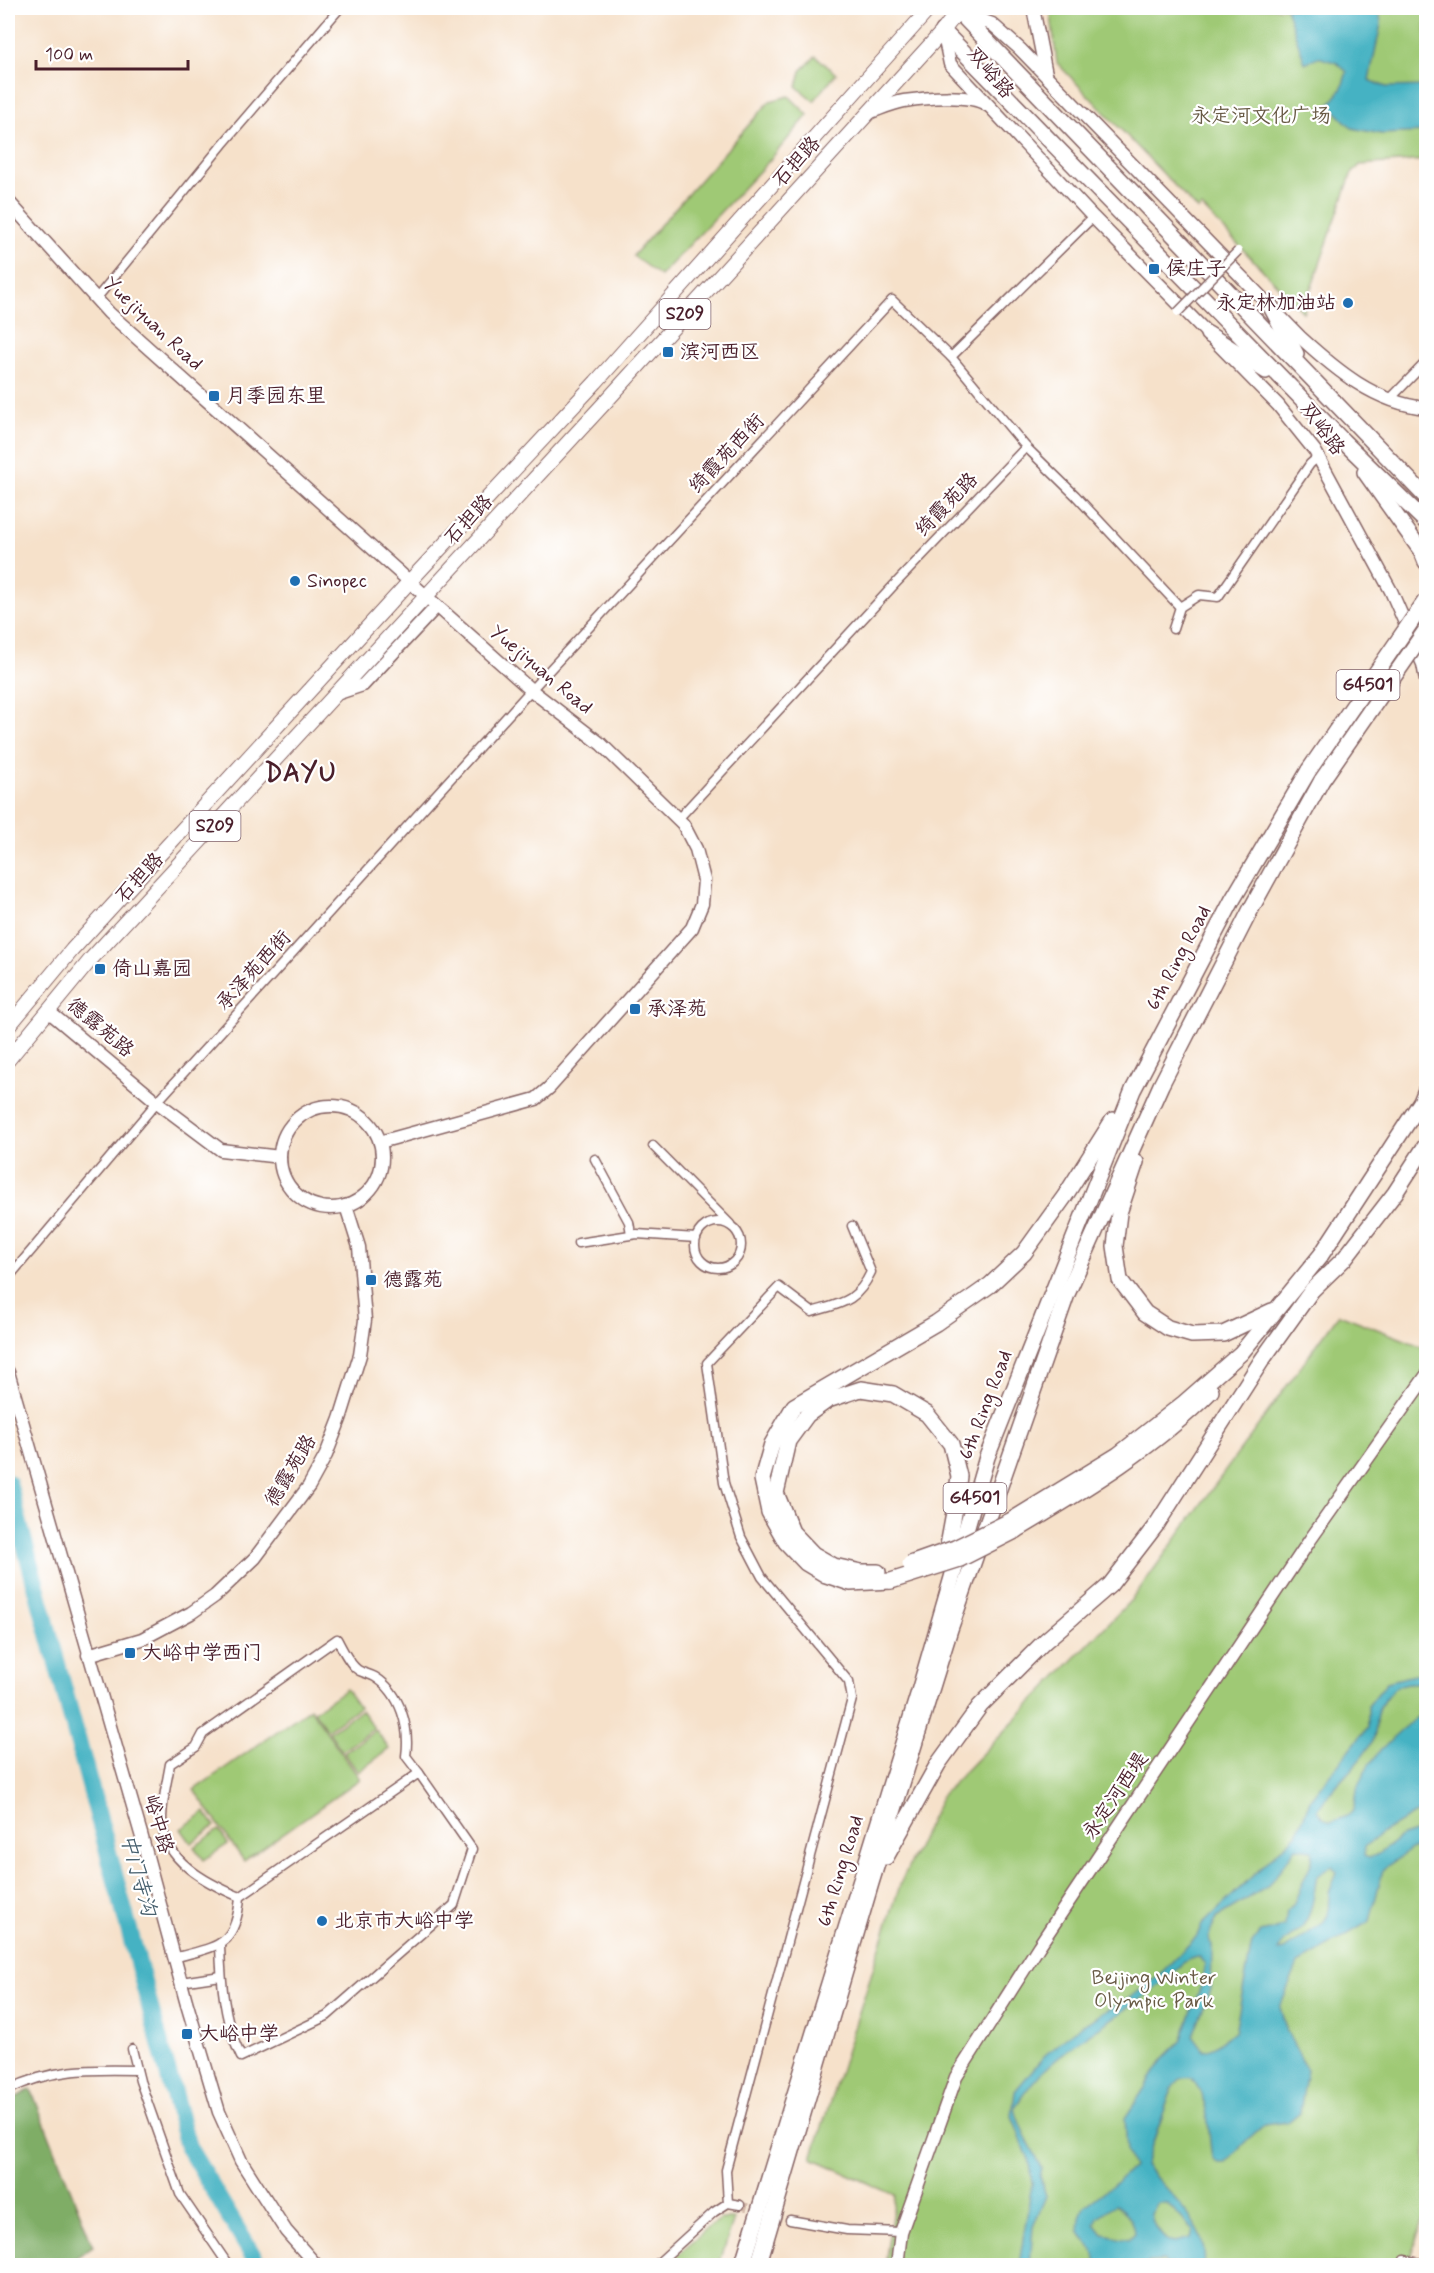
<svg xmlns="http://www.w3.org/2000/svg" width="1434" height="2273" font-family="Mynerve,'LXGW WenKai TC',sans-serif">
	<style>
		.green { fill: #9fc975; stroke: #747450; stroke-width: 1.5 }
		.forest { fill: #7fad66; stroke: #646648; stroke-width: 1.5 }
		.water { fill: #45b2c3; stroke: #486877; stroke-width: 1.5; fill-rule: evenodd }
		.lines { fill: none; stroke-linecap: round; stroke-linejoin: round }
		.river { stroke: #45b2c3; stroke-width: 18 }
		.street-tunnel { stroke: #d4baaa; stroke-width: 8; stroke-dasharray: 8 4; stroke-linecap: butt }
		.street-casing { stroke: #866363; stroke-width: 11 }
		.secondary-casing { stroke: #866363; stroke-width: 15 }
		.primary-casing { stroke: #866363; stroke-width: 16 }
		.highway-casing { stroke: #866363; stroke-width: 18 }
		.street { stroke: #fff; stroke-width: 8 }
		.secondary { stroke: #fff; stroke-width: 12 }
		.primary { stroke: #fff; stroke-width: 14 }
		.highway { stroke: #fff; stroke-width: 15 }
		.street-bridge-casing { stroke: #866363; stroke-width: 11; stroke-linecap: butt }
		.highway-bridge-casing { stroke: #866363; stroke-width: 18; stroke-linecap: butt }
		.street-bridge { stroke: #fff; stroke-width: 8 }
		.highway-bridge { stroke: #fff; stroke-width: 15 }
		.poi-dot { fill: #1f6fb2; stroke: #fff; stroke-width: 2 }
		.labels { text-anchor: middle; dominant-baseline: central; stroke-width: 4.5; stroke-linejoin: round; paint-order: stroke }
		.shield { fill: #fff; stroke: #80626b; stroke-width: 1.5 }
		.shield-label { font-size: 18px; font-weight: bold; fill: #4a1f2b }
		.street-label { font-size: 20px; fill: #4a1f2b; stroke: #fff }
		.park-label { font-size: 20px; fill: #685a45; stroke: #fff }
		.poi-label { font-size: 20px; fill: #4a1f2b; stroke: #fff; text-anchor: start }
		.water-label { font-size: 21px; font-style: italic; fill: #48616f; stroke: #fff }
		.district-label { font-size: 26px; font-weight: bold; letter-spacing: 1.5px; fill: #4a1f2b; stroke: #fff }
	</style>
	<rect width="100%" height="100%" fill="#fff"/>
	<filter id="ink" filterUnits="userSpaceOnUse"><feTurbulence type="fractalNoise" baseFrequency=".0167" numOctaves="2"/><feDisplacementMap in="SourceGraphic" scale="12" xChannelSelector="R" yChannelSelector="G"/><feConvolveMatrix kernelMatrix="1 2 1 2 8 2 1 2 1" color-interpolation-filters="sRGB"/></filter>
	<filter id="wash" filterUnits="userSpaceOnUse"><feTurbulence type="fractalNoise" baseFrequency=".008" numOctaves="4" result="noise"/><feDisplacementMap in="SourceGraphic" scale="24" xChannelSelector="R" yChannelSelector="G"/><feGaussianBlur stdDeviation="1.35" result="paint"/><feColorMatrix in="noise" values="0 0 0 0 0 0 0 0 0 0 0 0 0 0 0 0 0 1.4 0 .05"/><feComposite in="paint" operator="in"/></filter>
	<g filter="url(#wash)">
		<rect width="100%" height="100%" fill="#f6e1ca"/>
		<g class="green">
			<polygon points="1050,8 1426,8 1426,160 1360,165 1351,175 1303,312 1202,207 1198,210 1057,63"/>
			<polygon points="816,56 836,74 814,101 797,87 801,71"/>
			<polygon points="789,96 808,115 768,162 660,276 633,256 770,101"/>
			<polygon points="1339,1314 1423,1347 1426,1344 1426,2213 1407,2265 885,2265 895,2195 812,2158 901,1882 942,1795 1133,1598"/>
			<polygon points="346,1689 359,1707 327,1730 314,1711"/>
			<polygon points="310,1708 360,1779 244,1861 194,1790"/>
			<polygon points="361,1710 374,1728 342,1751 329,1732"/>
			<polygon points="376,1730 389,1749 358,1772 344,1753"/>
			<polygon points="205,1812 215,1826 191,1843 181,1829"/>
			<polygon points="219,1830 228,1844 204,1860 194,1847"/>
			<polygon points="721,2219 734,2219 719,2265 666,2265 706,2229"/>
		</g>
		<polygon class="forest" points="31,2089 93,2246 65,2265 8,2265 8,2102"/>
		<g class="water">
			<polygon points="1286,8 1379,8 1381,24 1369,80 1386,87 1426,86 1426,132 1381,134 1352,128 1329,105 1341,90 1347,72 1337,63 1318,57 1305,63"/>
			<path d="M1414,1675H1426V1683C1415,1683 1405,1681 1395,1688C1388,1693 1380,1705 1377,1714C1375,1721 1377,1730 1374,1737C1362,1765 1333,1783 1318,1810L1323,1818L1330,1822C1336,1820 1346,1818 1351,1813C1357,1807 1355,1795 1358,1786C1371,1755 1399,1729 1426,1711V1810C1404,1819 1383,1830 1365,1847L1364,1856L1369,1858L1378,1854L1402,1836L1426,1828V1842L1412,1849L1383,1869L1370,1921L1298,1964L1280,2007L1287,2032L1307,2070L1300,2112L1288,2122L1264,2125L1247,2140L1225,2163H1217L1212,2158C1207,2127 1211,2105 1192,2078C1181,2076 1177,2081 1172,2089L1145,2165C1168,2194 1210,2225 1204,2265H1165L1163,2261L1149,2262L1146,2265H1098L1093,2252L1079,2231L1080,2217L1084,2207L1118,2181L1133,2167L1127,2152L1125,2118L1165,2057L1181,2041L1203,1980L1205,1964L1200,1957C1184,1957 1174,1972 1163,1982C1127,2012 1085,2033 1050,2064C1036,2077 1025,2091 1015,2107C1017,2124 1034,2151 1042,2168L1040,2176L1046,2196L1033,2227L1030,2265H1019L1032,2183L1028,2158L1012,2116L1015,2091L1044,2056L1073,2031L1138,1992L1164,1970L1197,1936L1201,1926L1297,1833L1311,1798L1368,1727V1706L1387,1682ZM1296,1848L1313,1850L1312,1861L1293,1905L1287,1910L1285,1926L1261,1932L1252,1943L1235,2032C1222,2038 1218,2048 1204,2050L1193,2035L1211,1989L1212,1945L1208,1938L1217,1917L1267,1887ZM1332,1866L1337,1872L1329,1893L1328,1915L1323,1923L1284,1950L1278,1951C1283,1940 1294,1936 1302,1927C1314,1911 1313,1895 1317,1876ZM1158,2203H1167L1193,2230L1191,2238L1175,2242L1165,2240L1153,2223L1151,2214ZM1115,2205C1127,2211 1134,2219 1135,2233L1129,2239L1103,2234L1095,2224L1098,2217Z"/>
		</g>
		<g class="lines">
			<polyline class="river" points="8,1483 188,2147 259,2266"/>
		</g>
	</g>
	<g filter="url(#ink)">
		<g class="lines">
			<polyline class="street-tunnel" points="740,2205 790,2220"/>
			<g class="street-casing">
				<g id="street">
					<polyline points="96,299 223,144 340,8"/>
					<polyline points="1390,399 1426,362"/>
					<polyline points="1026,447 1075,495 1180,607"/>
					<polyline points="1173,629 1180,607 1199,595 1218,597 1310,464 1318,457"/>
					<polyline points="678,819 894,585 1026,447 951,357 1093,217"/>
					<polyline points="653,1146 730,1224"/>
					<polyline points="595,1159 629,1222 631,1234"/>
					<circle cx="718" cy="1245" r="23"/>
					<polyline points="578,1243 637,1234 696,1238"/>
					<polyline points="8,1278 157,1102 531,690 892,300 951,357"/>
					<path d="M240,1897C207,1883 163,1861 162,1820C162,1801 167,1782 170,1764L196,1747L203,1734L337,1639C342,1648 349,1664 358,1670C363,1673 370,1674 375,1677C401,1693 410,1728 406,1756L419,1773"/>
					<path d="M174,1958C216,1946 236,1948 240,1897L419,1773L472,1849L454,1905L327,2016L241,2057C224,2022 221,1983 220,1945"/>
					<polyline points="181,1982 221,1976"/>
					<polyline points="132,2049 140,2081 180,2194 229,2266"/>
					<path d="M8,2090C51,2068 90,2069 137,2070"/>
					<path d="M728,2203L726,2170L852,1699L849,1682L762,1577L741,1537L724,1483L707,1363L779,1287L812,1312C842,1303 857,1302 871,1272L852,1226"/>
					<polyline points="790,2220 847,2230 901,2232"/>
					<polyline points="1404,2260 1426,2264"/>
					<polyline points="655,2266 714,2212 728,2203 740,2205"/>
				</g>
			</g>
			<g class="secondary-casing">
				<g id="secondary">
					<polyline points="1033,8 1046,74"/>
					<path d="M962,13L992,24L1020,49L1300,337C1336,370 1375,403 1426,408"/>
					<polyline points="943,31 950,64 1093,217 1278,405 1315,451 1391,591 1423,664 1426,680"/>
					<path d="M868,113C880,109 892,103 904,101C924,98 970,93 987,105"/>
					<polyline points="8,201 109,313 531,690 601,744 683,824 696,849 704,880 702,904 692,928 549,1088 536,1099 380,1142"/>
					<polyline points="336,694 363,685 437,606"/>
					<polyline points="48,1011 157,1102 221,1150 280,1157"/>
					<circle cx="331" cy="1157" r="51"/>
					<polyline points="8,1372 141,1834 186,2001 219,2112 241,2161 255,2183 286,2231 317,2266"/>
					<polyline points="88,1655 142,1639 191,1613 215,1596 255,1558 309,1486 326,1455 340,1419 360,1355 365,1320 359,1247 346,1206"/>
					<polyline points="897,2266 901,2232 956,2077 1039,1946 1310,1540 1426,1376"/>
				</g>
			</g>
			<g class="primary-casing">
				<g id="primary">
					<polyline points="8,1027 72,950 410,581 596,382 930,8"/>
					<polyline points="8,1060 92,958 611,396 943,31 960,8"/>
				</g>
			</g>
			<g class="highway-casing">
				<g id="highway">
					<polyline points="958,11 1426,497"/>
					<polyline points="943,31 1343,441 1426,522"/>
					<polyline points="1269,303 1296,354"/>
					<polyline points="1208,334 1266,371"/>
					<polyline points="1365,472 1422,552 1426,562"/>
					<polyline points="1136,1162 1119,1213 1115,1246 1120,1280 1145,1313 1168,1328 1192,1335 1223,1334 1272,1311"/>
					<polyline points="1012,1520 1118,1455 1184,1403 1241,1353 1321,1255 1421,1102 1426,1090"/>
					<path d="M1017,1530C1085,1489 1154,1448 1211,1391"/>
					<polyline points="878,1572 861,1572 834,1566 813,1554 792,1532 776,1493 788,1441 807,1415 828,1400 861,1389 893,1394 927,1414 951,1444 959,1476 955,1508 945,1562"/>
					<polyline points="891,1581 850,1583 826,1575 806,1563 786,1542 769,1512 762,1479 772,1444 794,1406 936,1323 990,1285 1024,1253 1065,1196 1113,1120"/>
					<polyline points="886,1857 938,1764 980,1706 1045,1641 1110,1585 1157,1524 1262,1360 1312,1290 1344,1259 1395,1193 1426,1145"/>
					<polyline points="742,2266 918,1695 987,1457 1133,1090 1233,899 1309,770"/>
					<polyline points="758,2266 871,1883 950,1629 1067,1294 1161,1085 1251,909 1322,780"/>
				</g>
			</g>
			<use href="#street" class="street"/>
			<use href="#secondary" class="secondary"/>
			<use href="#primary" class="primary"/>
			<use href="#highway" class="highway"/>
			<g class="street-bridge-casing">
				<polyline id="street-bridge" points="1178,312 1238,251"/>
			</g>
			<g class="highway-bridge-casing">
				<g id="highway-bridge">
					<polyline points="1309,770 1426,600"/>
					<polyline points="1322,780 1426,630"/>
					<polyline points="910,1564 955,1548 1012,1520"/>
					<polyline points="891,1581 960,1559 1017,1530"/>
				</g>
			</g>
			<use href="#street-bridge" class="street-bridge"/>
			<use href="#highway-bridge" class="highway-bridge"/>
		</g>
	</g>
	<g class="poi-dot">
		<rect x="1148" y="263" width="12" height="12" rx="3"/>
		<circle cx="1348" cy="303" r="6"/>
		<rect x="662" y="346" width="12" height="12" rx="3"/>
		<rect x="208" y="390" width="12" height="12" rx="3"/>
		<circle cx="295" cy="581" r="6"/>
		<rect x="94" y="963" width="12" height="12" rx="3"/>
		<rect x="629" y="1003" width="12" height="12" rx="3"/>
		<rect x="365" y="1274" width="12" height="12" rx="3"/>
		<rect x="124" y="1647" width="12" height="12" rx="3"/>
		<circle cx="322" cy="1921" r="6"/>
		<rect x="181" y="2028" width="12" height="12" rx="3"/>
	</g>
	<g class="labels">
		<g class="shield">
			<rect x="659.5" y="299" width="51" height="30" rx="4.5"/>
			<rect x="1336.5" y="670" width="63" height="30" rx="4.5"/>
			<rect x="189.5" y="811" width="51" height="30" rx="4.5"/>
			<rect x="943.5" y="1483" width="63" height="30" rx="4.5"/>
		</g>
		<g class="shield-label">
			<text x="685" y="314">S209</text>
			<text x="1368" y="685">G4501</text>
			<text x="215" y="826">S209</text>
			<text x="975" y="1498">G4501</text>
		</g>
		<g class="street-label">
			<text transform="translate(990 73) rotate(50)">双峪路</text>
			<text transform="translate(797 162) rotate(-48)">石担路</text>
			<text transform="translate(153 324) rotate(43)">Yuejiyuan Road</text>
			<text transform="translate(1322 429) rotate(54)">双峪路</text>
			<text transform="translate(727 454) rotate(-47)">绮霞苑西街</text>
			<text transform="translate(947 505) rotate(-46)">绮霞苑路</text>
			<text transform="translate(469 520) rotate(-47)">石担路</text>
			<text transform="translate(541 670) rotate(40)">Yuejiyuan Road</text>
			<text transform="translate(140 878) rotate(-47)">石担路</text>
			<text transform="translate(1179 958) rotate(-62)">6th Ring Road</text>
			<text transform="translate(254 971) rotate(-48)">承泽苑西街</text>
			<text transform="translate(100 1028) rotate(40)">德露苑路</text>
			<text transform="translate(986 1405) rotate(-69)">6th Ring Road</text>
			<text transform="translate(291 1471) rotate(-59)">德露苑路</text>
			<text transform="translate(1116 1796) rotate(-56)">永定河西堤</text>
			<text transform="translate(158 1824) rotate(74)">峪中路</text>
			<text transform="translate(841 1871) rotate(-73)">6th Ring Road</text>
		</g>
		<g class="park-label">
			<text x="1261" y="116">永定河文化广场</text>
			<text x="1154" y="1978">Beijing Winter<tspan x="1154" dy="23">Olympic Park</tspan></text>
		</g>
		<g class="poi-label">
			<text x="1166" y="269">侯庄子</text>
			<text x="1336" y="303" text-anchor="end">永定林加油站</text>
			<text x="680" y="352">滨河西区</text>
			<text x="226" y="396">月季园东里</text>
			<text x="307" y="581">Sinopec</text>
			<text x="112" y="969">倚山嘉园</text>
			<text x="647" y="1009">承泽苑</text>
			<text x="383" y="1280">德露苑</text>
			<text x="142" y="1653">大峪中学西门</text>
			<text x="334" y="1921">北京市大峪中学</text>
			<text x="199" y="2034">大峪中学</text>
		</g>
		<g class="water-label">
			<text transform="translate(138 1875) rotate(75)">中门寺沟</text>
		</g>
		<g class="district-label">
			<text x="301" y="774">DAYU</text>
		</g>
	</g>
	<rect width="1434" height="2273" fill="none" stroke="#fff" stroke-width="30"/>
	<path d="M36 60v9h152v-9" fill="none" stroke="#4a1f2b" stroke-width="3"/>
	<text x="45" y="60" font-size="18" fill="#4a1f2b" stroke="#ffffff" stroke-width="4.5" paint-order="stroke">100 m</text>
</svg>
